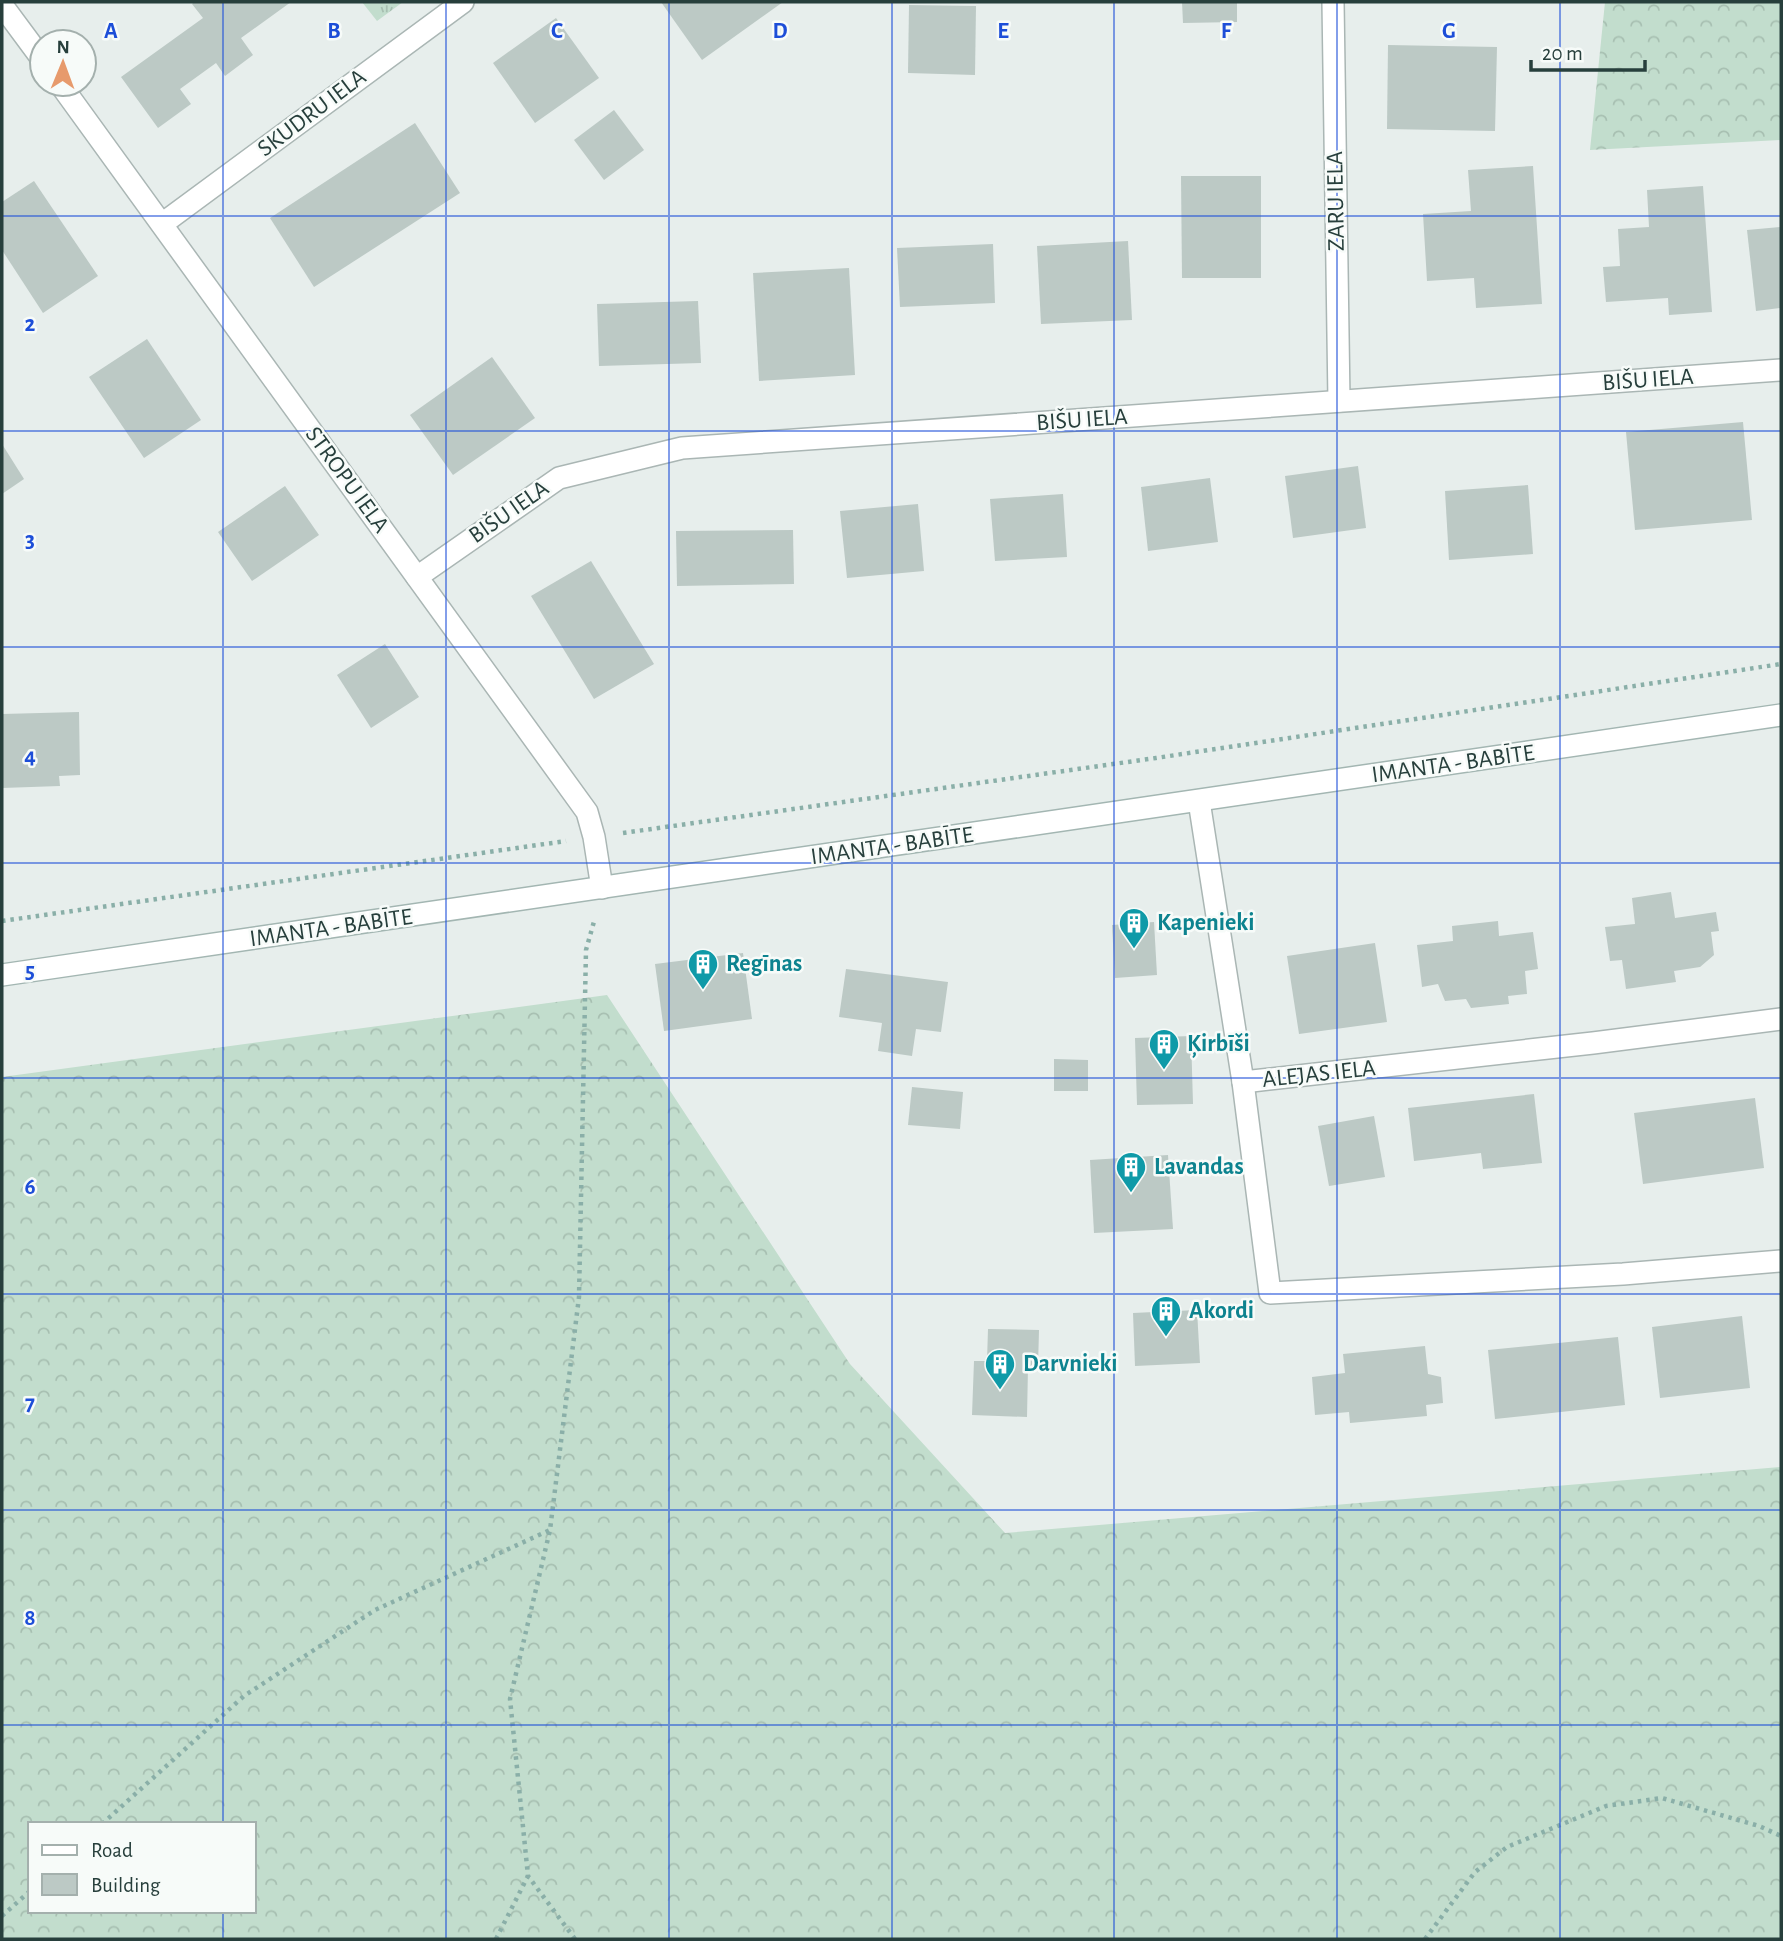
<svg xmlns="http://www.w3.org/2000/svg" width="1783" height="1941" font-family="'Alegreya Sans',sans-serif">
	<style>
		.grass { fill: url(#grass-tufts) }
		.forest { fill: url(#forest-crowns); fill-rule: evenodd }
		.building { fill: #bcc9c5 }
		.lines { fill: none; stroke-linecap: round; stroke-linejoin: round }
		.minor-casing { stroke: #aab6b4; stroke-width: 24 }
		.secondary-casing { stroke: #a3b6b2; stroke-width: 24 }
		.path { stroke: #8aafa8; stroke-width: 4.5; stroke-dasharray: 3.5 5; stroke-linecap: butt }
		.minor { stroke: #fff; stroke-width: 21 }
		.secondary { stroke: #fff; stroke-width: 21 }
		.grid { fill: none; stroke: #1d4ed8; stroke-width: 2; stroke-opacity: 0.55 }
		.labels { text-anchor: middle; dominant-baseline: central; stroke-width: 5; stroke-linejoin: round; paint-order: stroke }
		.street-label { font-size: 24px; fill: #273f3c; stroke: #f7fbf9 }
		.culture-label { font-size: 24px; font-weight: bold; fill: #0d838f; stroke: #f7fbf9; text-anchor: start }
		.grid-label { font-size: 23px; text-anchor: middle; font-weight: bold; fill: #1d4ed8; stroke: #f7fbf9; stroke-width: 5; stroke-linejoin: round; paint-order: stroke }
	</style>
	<defs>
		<pattern id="grass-tufts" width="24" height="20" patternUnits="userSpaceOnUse" patternTransform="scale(1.75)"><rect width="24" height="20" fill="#c2ddcd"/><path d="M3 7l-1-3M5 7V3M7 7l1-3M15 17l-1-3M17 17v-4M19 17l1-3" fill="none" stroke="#a7bfb1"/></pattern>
		<pattern id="forest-crowns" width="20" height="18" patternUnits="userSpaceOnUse" patternTransform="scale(1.75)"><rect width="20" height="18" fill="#c2ddcd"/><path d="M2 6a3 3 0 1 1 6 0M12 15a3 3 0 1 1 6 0" fill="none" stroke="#a7bfb1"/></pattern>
	</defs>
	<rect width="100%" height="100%" fill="#e7eeec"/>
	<polygon class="grass" points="362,2 403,2 377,21"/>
	<g class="forest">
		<polygon points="1605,2 1781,2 1781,140 1590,150"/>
		<path d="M607,995L850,1364L1005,1533L1781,1467V1939H2V1077ZM30,1824H254V1911H30Z"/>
	</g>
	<g class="building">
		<polygon points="194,2 291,2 241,38 253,55 225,76 216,63 180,89 191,104 158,128 121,77 203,18 192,4"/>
		<polygon points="661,2 783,2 702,60"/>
		<polygon points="1182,2 1237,2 1237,22 1183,23"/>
		<polygon points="909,5 976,6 975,75 908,73"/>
		<polygon points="556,18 599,78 535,123 493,63"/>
		<polygon points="1388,45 1497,47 1495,131 1387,129"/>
		<polygon points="614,110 644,150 604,180 574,140"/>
		<polygon points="415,123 460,193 314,287 270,218"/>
		<polygon points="1533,166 1542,304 1476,308 1474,278 1427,281 1423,214 1471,211 1468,170"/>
		<polygon points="1181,176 1261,176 1261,278 1182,278"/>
		<polygon points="34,181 98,276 43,313 2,250 2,202"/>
		<polygon points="1703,186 1712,312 1669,315 1668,298 1606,302 1603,267 1620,266 1618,229 1649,227 1647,190"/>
		<polygon points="1781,227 1781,308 1756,311 1747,230"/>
		<polygon points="1128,241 1132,320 1041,324 1037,246"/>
		<polygon points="993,244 995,303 900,307 897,248"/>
		<polygon points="849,268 855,375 759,381 753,273"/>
		<polygon points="698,301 701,363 599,366 597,304"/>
		<polygon points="147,339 201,420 144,458 89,377"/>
		<polygon points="492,357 535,418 453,475 410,415"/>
		<polygon points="1743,422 1752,520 1635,530 1626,432"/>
		<polygon points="2,444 24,479 2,494"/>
		<polygon points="1358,466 1366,528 1293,538 1285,476"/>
		<polygon points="1210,478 1218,542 1148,551 1141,487"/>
		<polygon points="1528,485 1533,554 1449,560 1445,491"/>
		<polygon points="285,486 319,535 252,581 218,532"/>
		<polygon points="1063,494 1067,557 995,561 990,499"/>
		<polygon points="918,504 924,571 847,578 840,511"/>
		<polygon points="793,530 794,584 677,586 676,531"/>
		<polygon points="591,561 654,664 594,699 531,596"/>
		<polygon points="385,644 419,697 371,728 337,675"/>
		<polygon points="79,712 80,775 59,776 60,786 2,788 2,714"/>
		<polygon points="1671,892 1675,918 1716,912 1719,931 1711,932 1714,955 1700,967 1674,971 1676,982 1626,989 1622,960 1610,961 1605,927 1635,924 1632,898"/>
		<polygon points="1498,921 1499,936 1533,932 1538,969 1525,971 1527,994 1508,996 1509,1004 1471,1008 1466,999 1445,1001 1438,984 1422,987 1417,945 1453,941 1452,926"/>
		<polygon points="1154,922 1157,975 1115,978 1112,925"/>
		<polygon points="1375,943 1387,1022 1299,1034 1287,956"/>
		<polygon points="743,953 752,1019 664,1031 655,964"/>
		<polygon points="846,969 948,982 941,1032 916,1029 912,1056 878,1051 882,1023 839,1017"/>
		<polygon points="1191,1036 1193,1104 1137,1105 1135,1038"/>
		<polygon points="1054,1059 1088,1060 1088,1091 1054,1091"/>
		<polygon points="912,1087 963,1092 960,1129 908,1125"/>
		<polygon points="1534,1094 1542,1163 1483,1169 1481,1153 1414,1161 1408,1108"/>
		<polygon points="1755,1098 1764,1168 1643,1184 1634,1113"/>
		<polygon points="1374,1116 1385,1177 1329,1186 1318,1126"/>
		<polygon points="1168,1155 1173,1229 1094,1233 1090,1160"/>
		<polygon points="1197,1310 1200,1363 1135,1366 1133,1313"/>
		<polygon points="1742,1316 1750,1388 1660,1398 1652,1327"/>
		<polygon points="988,1329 1039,1330 1038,1367 1028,1367 1027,1417 972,1415 974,1361 987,1361"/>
		<polygon points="1618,1337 1625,1405 1495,1419 1488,1350"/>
		<polygon points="1425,1346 1428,1374 1441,1377 1443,1403 1426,1405 1427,1416 1350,1423 1349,1412 1315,1415 1312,1377 1345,1373 1343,1354"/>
	</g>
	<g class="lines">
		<g class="minor-casing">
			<g id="minor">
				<polyline points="1333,2 1339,401"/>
				<polyline points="2,5 42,59"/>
				<polyline points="60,84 587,812 594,837 602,888"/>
				<polyline points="162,224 463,2"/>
				<polyline points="417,577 559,478 682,448 1781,370"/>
				<polyline points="1199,801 1243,1082 1270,1293 1623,1274 1781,1261"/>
				<polyline points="1243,1082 1593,1043 1781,1019"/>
			</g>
		</g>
		<g class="secondary-casing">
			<polyline id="secondary" points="2,975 1781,715"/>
		</g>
		<g class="path">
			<polyline points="623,833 1156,758 1781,664"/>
			<polyline points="2,921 566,841"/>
			<polyline points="102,1824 244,1696 375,1610 550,1530"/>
			<polyline points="2,1916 30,1891"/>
			<polyline points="496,1939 528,1876"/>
			<polyline points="575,1939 528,1876 510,1699 550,1530 579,1297 586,950 595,918"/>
			<polyline points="1425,1939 1475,1872 1507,1847 1606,1806 1662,1798 1759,1826 1781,1836"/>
		</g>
		<use href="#minor" class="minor"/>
		<use href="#secondary" class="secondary"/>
	</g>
	<path class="grid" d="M223,2V1824M446,2V1939M669,2V1939M892,2V1939M1114,2V1939M1337,2V1939M1560,2V1939M2,216H1781M2,431H1781M2,647H1781M2,863H1781M2,1078H1781M2,1294H1781M2,1510H1781M2,1725H1781M223,1911V1939"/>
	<defs>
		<g id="building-pin" transform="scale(1.575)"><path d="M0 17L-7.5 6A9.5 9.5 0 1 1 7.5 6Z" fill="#0f9aa8" stroke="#f7fbf9"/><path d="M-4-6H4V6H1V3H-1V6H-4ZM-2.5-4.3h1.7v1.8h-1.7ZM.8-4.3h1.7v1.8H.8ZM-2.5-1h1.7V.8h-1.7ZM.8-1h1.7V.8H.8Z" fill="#fff"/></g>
	</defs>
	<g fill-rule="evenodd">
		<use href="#building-pin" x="1134" y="923"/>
		<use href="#building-pin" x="703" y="964"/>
		<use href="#building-pin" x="1164" y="1044"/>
		<use href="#building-pin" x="1131" y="1167"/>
		<use href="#building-pin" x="1166" y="1311"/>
		<use href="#building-pin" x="1000" y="1364"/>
	</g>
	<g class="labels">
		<g class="street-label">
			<text transform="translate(312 113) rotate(-37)">SKUDRU IELA</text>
			<text transform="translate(1336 201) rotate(-91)">ZARU IELA</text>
			<text transform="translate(1648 380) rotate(-4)">BIŠU IELA</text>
			<text transform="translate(1082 420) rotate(-4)">BIŠU IELA</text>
			<text transform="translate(347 480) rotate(54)">STROPU IELA</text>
			<text transform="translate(509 512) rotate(-35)">BIŠU IELA</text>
			<text transform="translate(1453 764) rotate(-8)">IMANTA - BABĪTE</text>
			<text transform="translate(892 846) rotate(-8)">IMANTA - BABĪTE</text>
			<text transform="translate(331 928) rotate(-8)">IMANTA - BABĪTE</text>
			<text transform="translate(1319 1074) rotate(-6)">ALEJAS IELA</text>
		</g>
		<g class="culture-label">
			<text x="1157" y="923">Kapenieki</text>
			<text x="726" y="964">Regīnas</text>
			<text x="1187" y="1044">Ķirbīši</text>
			<text x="1154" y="1167">Lavandas</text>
			<text x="1189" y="1311">Akordi</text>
			<text x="1023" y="1364">Darvnieki</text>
		</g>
	</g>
	<g class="grid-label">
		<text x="111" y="38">A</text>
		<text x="334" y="38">B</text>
		<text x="557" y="38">C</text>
		<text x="780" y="38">D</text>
		<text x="1003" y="38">E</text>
		<text x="1226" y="38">F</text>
		<text x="1449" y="38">G</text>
		<text x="30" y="331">2</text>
		<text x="30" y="547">3</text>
		<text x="30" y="763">4</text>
		<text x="30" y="978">5</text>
		<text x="30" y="1194">6</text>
		<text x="30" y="1410">7</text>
		<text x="30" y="1625">8</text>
	</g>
	<rect width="1783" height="1941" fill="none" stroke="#273f3c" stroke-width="7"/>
	<rect x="28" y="1822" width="228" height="91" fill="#f7fbf9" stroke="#a4b0ad" stroke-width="2"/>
	<rect x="42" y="1845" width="35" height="10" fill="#ffffff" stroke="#a4b0ad" stroke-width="2"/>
	<text x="91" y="1857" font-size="21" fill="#273f3c">Road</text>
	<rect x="42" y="1874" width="35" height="21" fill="#bcc9c5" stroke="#a4b0ad" stroke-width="2"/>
	<text x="91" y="1892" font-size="21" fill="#273f3c">Building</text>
	<g transform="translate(63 63) rotate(1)"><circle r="33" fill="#f7fbf9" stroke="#a4b0ad" stroke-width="2"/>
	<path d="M0-5L12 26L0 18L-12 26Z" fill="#e79a6c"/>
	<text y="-10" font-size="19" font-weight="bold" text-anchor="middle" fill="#273f3c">N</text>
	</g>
	<path d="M1531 60v10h114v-10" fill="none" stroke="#273f3c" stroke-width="3.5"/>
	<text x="1542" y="60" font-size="21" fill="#273f3c" stroke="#f7fbf9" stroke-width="5" paint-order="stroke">20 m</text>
</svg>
